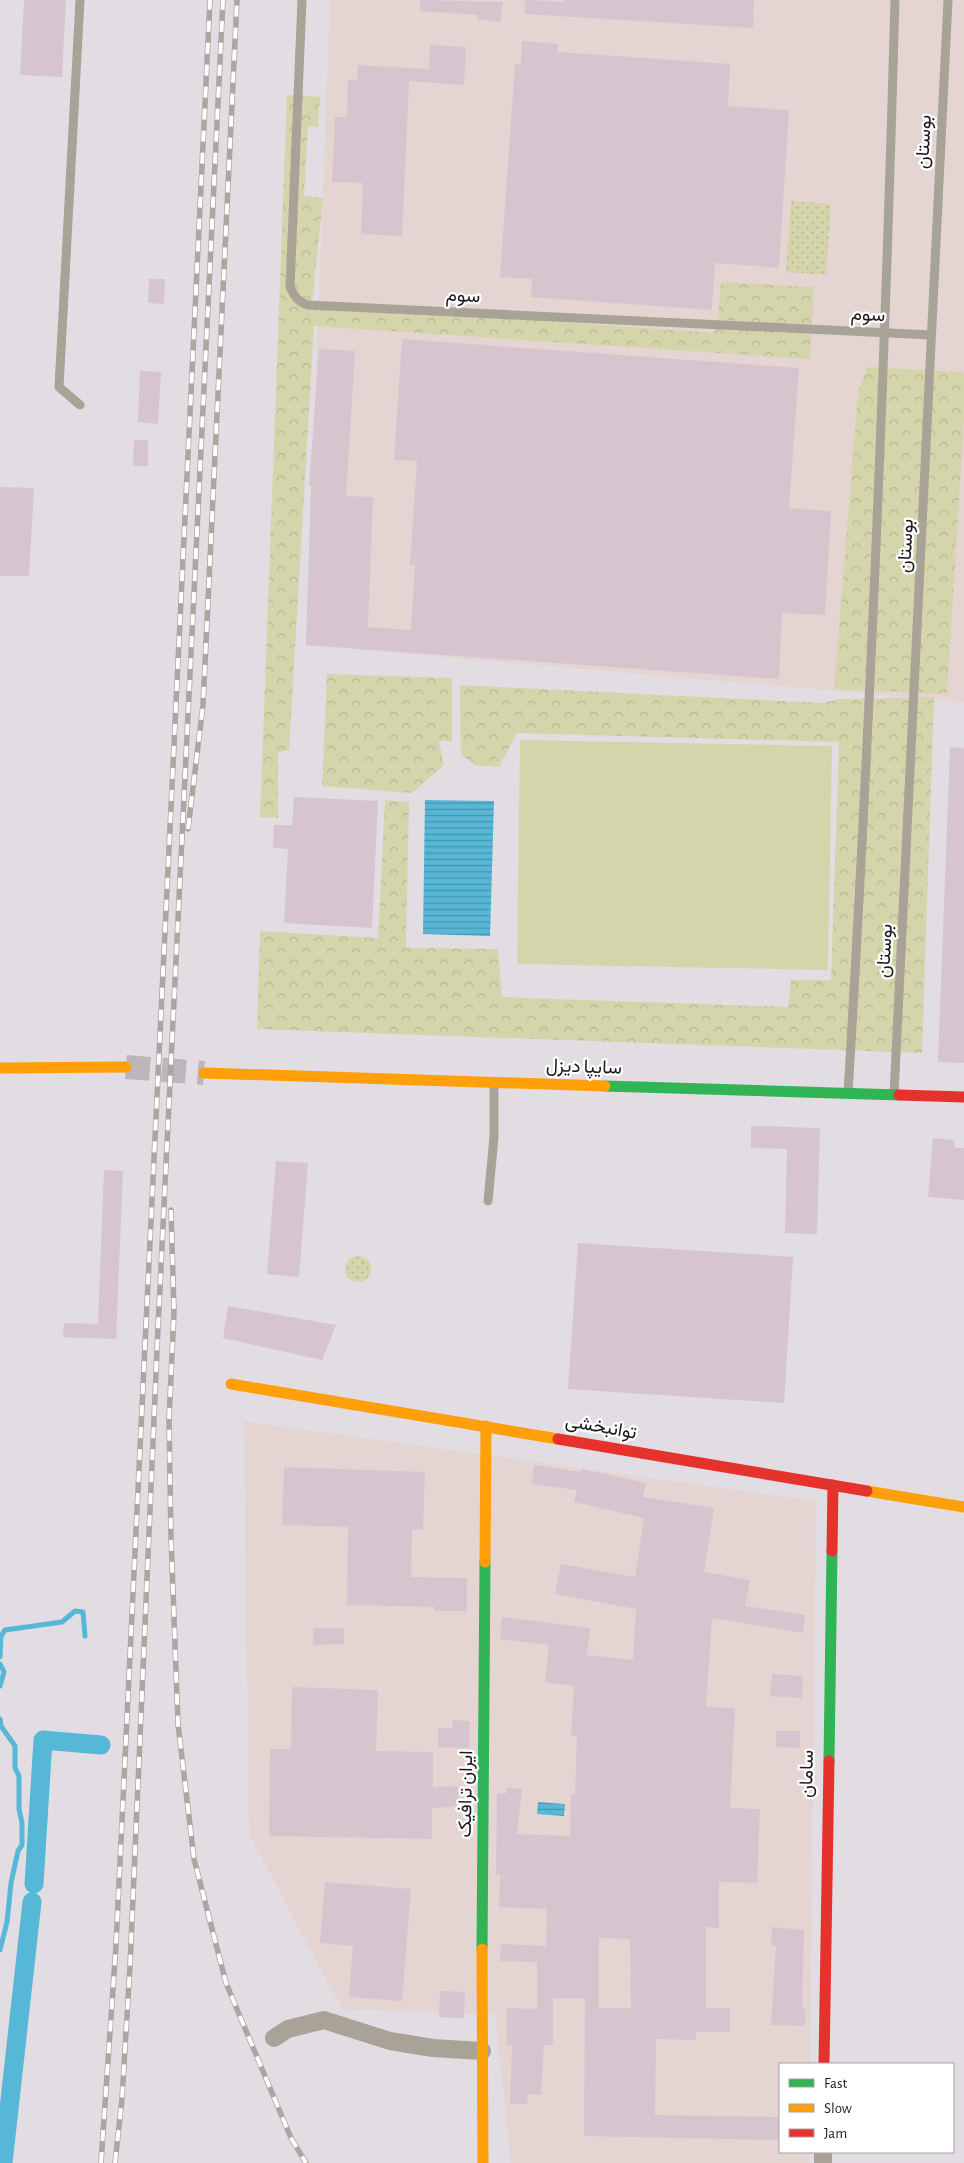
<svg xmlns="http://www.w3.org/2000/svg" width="964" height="2163" font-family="'Alegreya Sans',Vazirmatn,sans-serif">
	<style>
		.industrial { fill: #e4d5d2 }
		.grass { fill: url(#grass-dots) }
		.forest { fill: url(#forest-crowns) }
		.pitch { fill: #d5d5ac }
		.water { fill: url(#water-rules) }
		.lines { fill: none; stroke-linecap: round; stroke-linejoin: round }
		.stream { stroke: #57b7d6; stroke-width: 5 }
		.canal { stroke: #57b7d6; stroke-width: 19 }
		.building { fill: #d6c5ce; fill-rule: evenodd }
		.secondary-tunnel { stroke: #bab6ba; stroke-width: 24; stroke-dasharray: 24 12; stroke-linecap: butt }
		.lane { stroke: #a9a297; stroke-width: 9 }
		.street { stroke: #a9a297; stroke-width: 18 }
		.fast { stroke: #30b455; stroke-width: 11 }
		.slow { stroke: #ff9f0a; stroke-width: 11 }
		.jam { stroke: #e5322d; stroke-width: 11 }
		.rail-casing { stroke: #aba6a2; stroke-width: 5.5 }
		.rail { stroke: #fff; stroke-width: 4; stroke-dasharray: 11; stroke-linecap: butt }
		.labels { text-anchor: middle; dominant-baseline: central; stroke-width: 4.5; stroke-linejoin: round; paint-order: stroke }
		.street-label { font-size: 19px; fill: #1c191c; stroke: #fff }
	</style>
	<defs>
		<pattern id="grass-dots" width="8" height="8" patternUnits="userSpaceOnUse" patternTransform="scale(1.25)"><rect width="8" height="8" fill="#d5d5ac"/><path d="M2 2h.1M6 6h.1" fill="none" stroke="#b6b693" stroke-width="1.8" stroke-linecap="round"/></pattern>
		<pattern id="forest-crowns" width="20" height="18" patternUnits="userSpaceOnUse" patternTransform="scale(1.25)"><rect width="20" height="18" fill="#d5d5ac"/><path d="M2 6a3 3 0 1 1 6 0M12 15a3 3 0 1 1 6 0" fill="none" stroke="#b6b693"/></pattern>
		<pattern id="water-rules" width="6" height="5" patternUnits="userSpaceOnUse" patternTransform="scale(1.25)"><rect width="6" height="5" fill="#57b7d6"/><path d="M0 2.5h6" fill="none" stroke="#4794ad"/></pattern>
	</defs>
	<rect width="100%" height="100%" fill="#e2dde2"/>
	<g class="industrial">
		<polygon points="330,0 964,0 964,702 306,645"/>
		<polygon points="244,1421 816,1501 810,2064 780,2064 780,2152 809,2152 809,2163 511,2163 495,2015 342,2009 249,1834"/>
	</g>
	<g class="grass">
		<polygon points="791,201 831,204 826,275 786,272"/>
		<circle cx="358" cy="1269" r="13"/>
	</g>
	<g class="forest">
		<polygon points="287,95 320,97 318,127 308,126 304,196 323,198 312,304 714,333 718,319 721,282 814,287 810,359 314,326 289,750 278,752 278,818 260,817"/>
		<polygon points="867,367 961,372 964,375 964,420 947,694 834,689 858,392"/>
		<polygon points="327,674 452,678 452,741 439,741 444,765 412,793 322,786"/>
		<polygon points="460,685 823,703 838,699 934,697 922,1053 257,1029 260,931 378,938 385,800 409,802 406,948 498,949 502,997 788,1007 791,980 831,980 839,742 517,733 499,767 474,765 461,754"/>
	</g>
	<polygon class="pitch" points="520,740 832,746 828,970 517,964"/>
	<g class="water">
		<polygon points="425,800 494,801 490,936 423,934"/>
		<polygon points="538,1802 565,1804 564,1816 537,1814"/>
	</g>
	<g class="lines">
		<g class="stream">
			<polyline points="0,1657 1,1636 5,1630 62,1622 75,1611 83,1612 85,1636"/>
			<polyline points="0,1664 4,1672 0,1686"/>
			<polyline points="0,1719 1,1726 15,1746 15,1768 19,1776 19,1809 22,1823 22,1845 18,1851 11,1883 7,1922 0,1950"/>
		</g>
		<g class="canal">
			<polyline points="34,1884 43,1740 101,1745"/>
			<polyline points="3,2163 32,1902"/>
		</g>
	</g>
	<g class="building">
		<polygon points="24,0 66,0 62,77 20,75"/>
		<polygon points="420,0 503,2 500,22 477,19 477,15 420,11"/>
		<polygon points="525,0 564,2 564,0 754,0 753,28 525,14"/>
		<polygon points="522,41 558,44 557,52 730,64 728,106 789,110 779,268 715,263 712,310 531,297 532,279 500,277 515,64 521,64"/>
		<polygon points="430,45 466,47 464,85 409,81 402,236 361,234 363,183 332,182 335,117 347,117 348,80 357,80 358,65 429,69"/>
		<polygon points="149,279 165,279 164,304 148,303"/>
		<polygon points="402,339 799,368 789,508 831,511 825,615 782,613 779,679 306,645 311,486 309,486 319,349 355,351 346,496 373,497 368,627 411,630 415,565 410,565 417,461 394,460"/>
		<polygon points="140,371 161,372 158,424 138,422"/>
		<polygon points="134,440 148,440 148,466 133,466"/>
		<polygon points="0,487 34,488 29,576 0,576"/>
		<polygon points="950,747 964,748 964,1063 938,1062"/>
		<polygon points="294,797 378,801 372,928 284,923 288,849 273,848 274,825 292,825"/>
		<polygon points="751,1126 820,1128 817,1234 785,1233 787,1149 751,1148"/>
		<polygon points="933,1138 954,1140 955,1148 964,1148 964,1200 928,1197"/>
		<polygon points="276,1161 308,1163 299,1277 267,1274"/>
		<polygon points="104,1170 123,1171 116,1339 63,1337 64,1323 98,1324"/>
		<polygon points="578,1243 793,1257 784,1403 568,1389"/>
		<polygon points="228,1306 336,1325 322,1360 223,1338"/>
		<path d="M534,1465L581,1472V1469L646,1483L643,1497L714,1508L704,1572L750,1580L745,1606L805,1615L803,1633L712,1618L706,1707L735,1708L730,1808L760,1809L757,1883L719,1882V1928L706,1927V2008H730V2032H696V2040L656,2039L655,2115L780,2117V2140L584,2136L585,1998H553V2045H544L541,2095L528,2094L527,2104H510L512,2045H507V2008L537,2009V1962L500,1961L501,1944L546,1946L547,1909L499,1907L500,1875H496L497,1793L505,1794L507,1788L522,1789L517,1834L570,1836L571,1794L575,1795L577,1736H571L574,1686L545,1682L549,1645L500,1639L502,1617L590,1628L587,1655L633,1660L636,1609L555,1594L561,1564L635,1577L644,1518L574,1502L577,1490L532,1484ZM599,1938L630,1939L631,2008H599Z"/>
		<polygon points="284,1467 425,1472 423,1530 412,1529 411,1577 467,1578 467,1611 434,1611 435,1607 347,1605 348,1527 282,1525"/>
		<polygon points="313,1628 344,1628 344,1644 313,1645"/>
		<polygon points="772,1674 803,1676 802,1698 770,1696"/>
		<polygon points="292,1687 378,1690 376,1751 433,1752 433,1787 458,1786 459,1806 432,1808 432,1839 269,1836 270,1749 291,1749"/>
		<polygon points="453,1720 470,1721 469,1748 438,1747 438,1728 452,1728"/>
		<polygon points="776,1731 800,1731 800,1748 776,1747"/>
		<polygon points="325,1882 411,1889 402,2001 349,1997 353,1946 320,1943"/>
		<polygon points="772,1927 804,1930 802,2009 805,2009 805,2026 771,2025 776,1946 771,1946"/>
		<polygon points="440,1991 465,1992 464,2018 439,2017"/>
	</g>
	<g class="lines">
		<polyline class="secondary-tunnel" points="126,1067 204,1073"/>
		<g class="lane">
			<polyline points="80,0 59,387 80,405"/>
			<path d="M302,0L290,287C295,297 298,302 308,305L931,335"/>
			<path d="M848,1093C870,729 885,365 895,0"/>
			<polyline points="894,1094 948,0"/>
			<polyline points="488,1201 494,1137 494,1082"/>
		</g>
		<g class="street">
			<polyline points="274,2038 288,2029 324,2020 390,2041 433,2048 482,2051"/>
			<polyline points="823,2163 823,2152"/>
		</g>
		<g class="fast">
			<polyline points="605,1086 899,1095"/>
			<polyline points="829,1761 832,1551"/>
			<polyline points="482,1949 485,1562"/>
		</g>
		<g class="slow">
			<polyline points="0,1068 126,1067"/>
			<polyline points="204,1073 605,1086"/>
			<polyline points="231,1384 558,1439"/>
			<polyline points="867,1491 964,1507"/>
			<polyline points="485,1562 486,1426"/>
			<polyline points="482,1949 483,2163"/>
		</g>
		<g class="jam">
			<polyline points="899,1095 964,1097"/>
			<polyline points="558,1439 867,1491"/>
			<polyline points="832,1551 833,1485"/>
			<polyline points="824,2064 829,1761"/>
		</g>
		<g class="rail-casing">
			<g id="rail">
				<polyline points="188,829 203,705 237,0"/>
				<polyline points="171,1210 174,1312 169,1420 171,1538 178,1724 194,1859 226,1983 291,2138 306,2163"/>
				<polyline points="101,2163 116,1945 210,0"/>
				<polyline points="115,2163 122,2099 130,1966 158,1328 223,0"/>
			</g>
		</g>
		<use href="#rail" class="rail"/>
	</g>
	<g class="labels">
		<g class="street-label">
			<text transform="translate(924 142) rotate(-87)">بوستان</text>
			<text transform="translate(463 296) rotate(3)">سوم</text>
			<text transform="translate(868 315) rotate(3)">سوم</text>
			<text transform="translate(906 546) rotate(-87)">بوستان</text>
			<text transform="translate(885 951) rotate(-87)">بوستان</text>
			<text transform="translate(584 1067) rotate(2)">سایپا دیزل</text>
			<text transform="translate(601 1427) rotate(10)">توانبخشی</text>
			<text transform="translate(807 1774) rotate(-89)">سامان</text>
			<text transform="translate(466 1794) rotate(-89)">ایران ترافیک</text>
		</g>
	</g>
	<rect x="779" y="2063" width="175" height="90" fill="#ffffff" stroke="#a4a3a4"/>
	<rect x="789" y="2079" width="25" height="8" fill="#30b455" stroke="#a4a3a4"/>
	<text x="824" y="2088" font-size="15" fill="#1c191c">Fast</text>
	<rect x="789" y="2104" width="25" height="8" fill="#ff9f0a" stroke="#a4a3a4"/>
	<text x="824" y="2113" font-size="15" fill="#1c191c">Slow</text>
	<rect x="789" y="2129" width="25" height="8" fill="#e5322d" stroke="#a4a3a4"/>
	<text x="824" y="2138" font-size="15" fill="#1c191c">Jam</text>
</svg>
